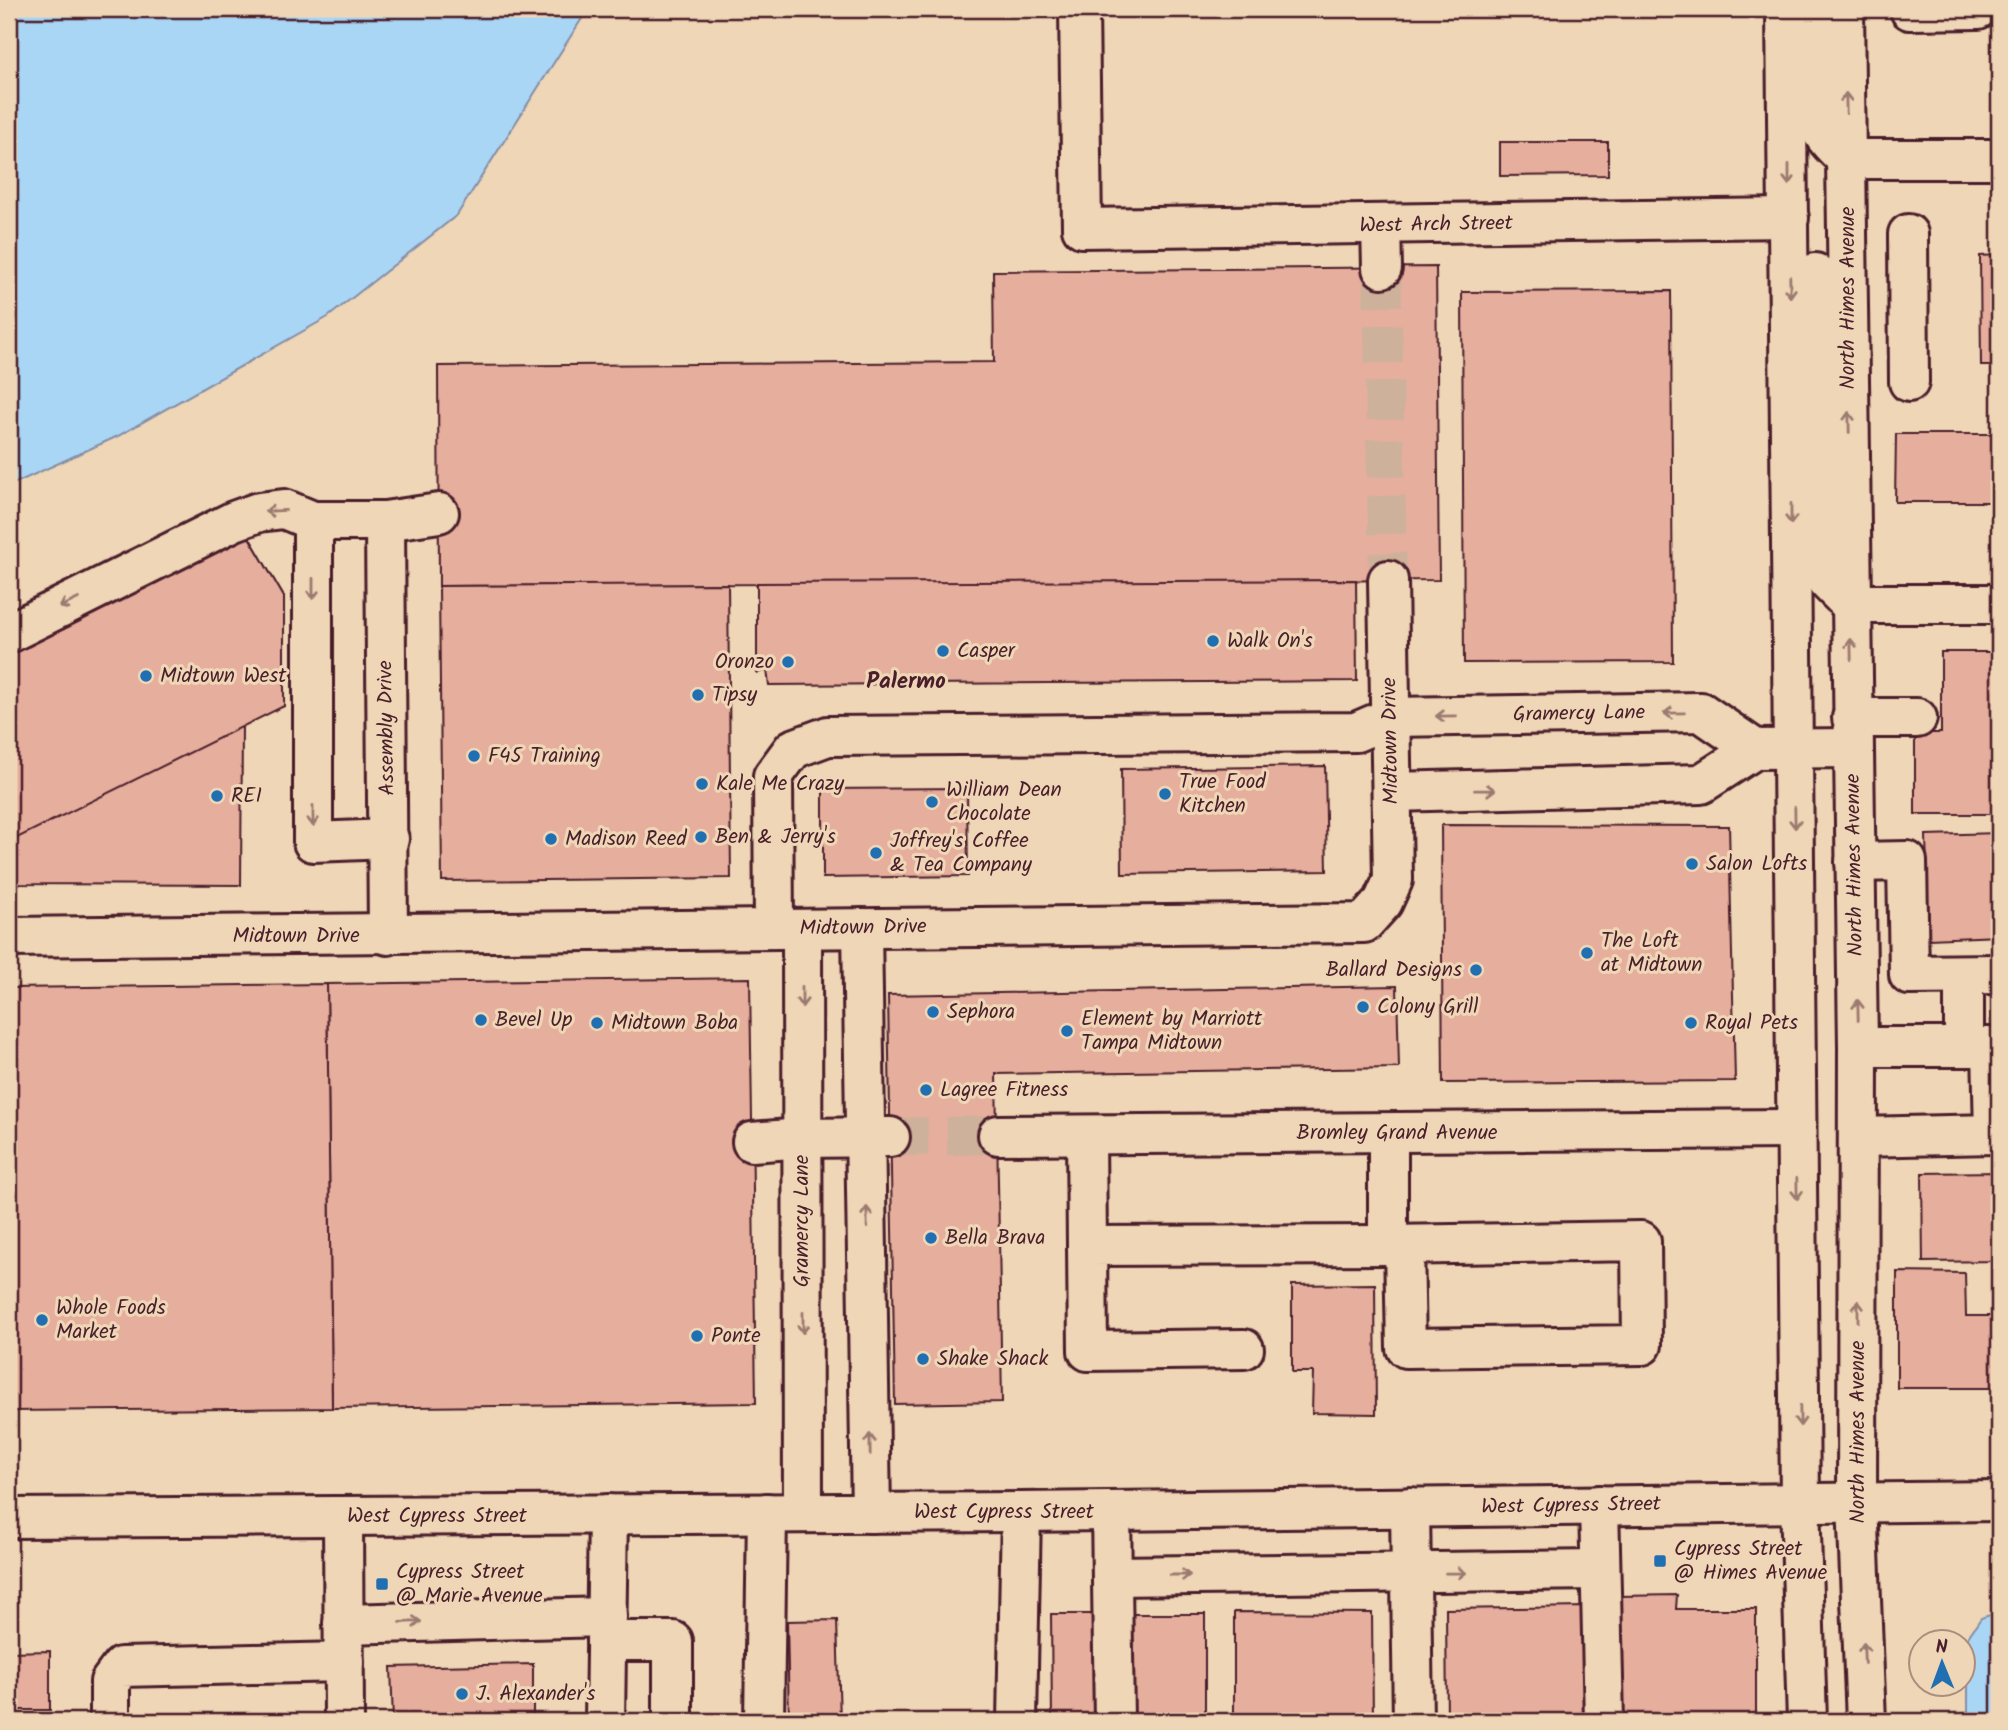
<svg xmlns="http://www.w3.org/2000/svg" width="2008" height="1730" font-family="Kalam,sans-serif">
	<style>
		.water { fill: #aad6f6; stroke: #848da5; stroke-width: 2 }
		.building { fill: #e6ae9d; stroke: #4a1f2b; stroke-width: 2 }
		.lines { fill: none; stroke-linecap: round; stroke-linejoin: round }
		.minor-tunnel { stroke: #cdb19a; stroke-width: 38; stroke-dasharray: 38 19; stroke-linecap: butt }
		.minor-casing { stroke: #4a1f2b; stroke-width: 44 }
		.minor { stroke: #eed6b6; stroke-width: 38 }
		.oneway { stroke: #9c7a70 }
		.poi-dot { fill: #1f6fb2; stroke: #eed6b6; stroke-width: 2.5 }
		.labels { text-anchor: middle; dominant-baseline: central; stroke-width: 6; stroke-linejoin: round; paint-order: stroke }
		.street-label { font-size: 21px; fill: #4a1f2b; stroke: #eed6b6 }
		.poi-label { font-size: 21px; fill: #4a1f2b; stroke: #eed6b6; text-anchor: start }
		.neighbourhood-label { font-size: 23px; font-weight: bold; fill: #4a1f2b; stroke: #eed6b6 }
	</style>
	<rect width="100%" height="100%" fill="#eed6b6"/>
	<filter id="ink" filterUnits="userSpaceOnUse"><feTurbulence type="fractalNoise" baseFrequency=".0143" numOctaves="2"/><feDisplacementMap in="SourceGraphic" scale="14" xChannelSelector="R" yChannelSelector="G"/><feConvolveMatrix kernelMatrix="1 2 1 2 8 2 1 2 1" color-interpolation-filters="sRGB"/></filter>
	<g filter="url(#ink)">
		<g class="water">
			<polygon points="17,9 588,9 457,215 328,317 118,436 9,486 9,14"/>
			<polygon points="1999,1612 1999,1721 1968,1721 1968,1637 1981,1618"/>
		</g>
		<g class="building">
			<polygon points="1500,142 1608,142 1608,175 1500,176"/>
			<polygon points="1999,255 1999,366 1981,366 1980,256"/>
			<polygon points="1436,267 1439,580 439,586 438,366 994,362 993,271"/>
			<polygon points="1671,291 1673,662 1464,663 1462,292"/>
			<polygon points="1896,434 1993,434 1993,502 1895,502"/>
			<polygon points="236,515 284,597 284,706 242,724 241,885 9,884 9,647"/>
			<polygon points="236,515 284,597 284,706 9,842 9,647"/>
			<polygon points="1356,580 1357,681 769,685 767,670 757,673 757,583"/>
			<polygon points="728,584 731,878 442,881 439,586"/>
			<polygon points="1941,652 1999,652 1996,814 1915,814 1915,733 1941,733"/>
			<polygon points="1325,766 1327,871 1122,874 1121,769"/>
			<polygon points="967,788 968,876 823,878 823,789"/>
			<polygon points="1441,825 1729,826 1735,1081 1443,1083"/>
			<polygon points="1999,833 1999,936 1929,939 1926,835"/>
			<polygon points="750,978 756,1403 332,1408 327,984"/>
			<polygon points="327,984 332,1408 9,1411 9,988"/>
			<polygon points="1397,986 1399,1068 996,1074 1002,1402 895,1404 888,995"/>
			<polygon points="1999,1172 1999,1261 1923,1262 1922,1173"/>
			<polygon points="1897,1272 1965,1273 1966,1316 1999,1316 1999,1388 1897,1388"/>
			<polygon points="1375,1284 1376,1414 1312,1413 1313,1372 1292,1372 1292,1285"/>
			<polygon points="1677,1595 1676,1609 1756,1609 1756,1721 1620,1721 1619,1596"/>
			<polygon points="1589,1607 1590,1721 1447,1721 1446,1609"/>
			<polygon points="1234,1612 1372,1613 1373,1721 1234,1721"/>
			<polygon points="1051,1614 1101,1614 1102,1721 1028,1721 1028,1718 1052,1718"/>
			<polygon points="1122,1614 1205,1614 1205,1721 1123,1721"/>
			<polygon points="837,1620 840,1721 789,1721 787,1621"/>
			<polygon points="50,1651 50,1710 9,1710 9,1652"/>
			<polygon points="533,1664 533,1721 393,1721 391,1667"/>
		</g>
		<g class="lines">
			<g class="minor-tunnel">
				<polyline points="1382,268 1388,580"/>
				<polyline points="890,1137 998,1135"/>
			</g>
			<g class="minor-casing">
				<g id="minor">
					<polyline points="1079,9 1082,228 1789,218"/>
					<polyline points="1786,9 1800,1502 1807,1721"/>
					<path d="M1815,9C1816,42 1809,93 1819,125C1824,139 1836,149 1846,159H1999"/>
					<polyline points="1844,9 1858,1047 1857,1502 1866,1721"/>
					<polyline points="1910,10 1978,9"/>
					<polyline points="1381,226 1382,268"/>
					<polyline points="1908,234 1909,382"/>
					<polyline points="1815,273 1827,581 1850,604 1999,604"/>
					<polyline points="313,521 313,842 389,839"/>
					<polyline points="385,521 388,935"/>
					<polyline points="9,633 234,521 259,512 284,509 313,521 385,521 439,513"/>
					<polyline points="1852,718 1917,718"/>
					<polyline points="1392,792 1701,784 1755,749 1853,748"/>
					<polyline points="1855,862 1907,861 1909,975 1999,974"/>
					<polyline points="862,928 871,1513"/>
					<polyline points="774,929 773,776 793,749 828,736 1356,732 1391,717 1701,712 1755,749"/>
					<polyline points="802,929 803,1513"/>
					<polyline points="9,937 1364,923 1383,902 1393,880 1388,580"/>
					<polyline points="1858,1047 1999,1047"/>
					<polyline points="1964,1047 1964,975"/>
					<polyline points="1388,1133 1388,1245 1641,1241 1642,1345 1406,1348 1404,1245"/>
					<polyline points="998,1135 1796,1129"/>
					<polyline points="1086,1135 1087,1246"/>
					<polyline points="1858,1137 1994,1134 1992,1047"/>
					<polyline points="752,1142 802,1138 890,1137"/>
					<polyline points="1244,1349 1088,1351 1087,1246 1388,1245"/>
					<polyline points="1599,1505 1604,1721"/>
					<polyline points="1410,1507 1413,1721"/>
					<polyline points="1111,1511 1114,1721"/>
					<polyline points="343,1516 344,1721"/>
					<polyline points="9,1518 1021,1512 1999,1501"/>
					<polyline points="1112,1576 1600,1570"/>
					<polyline points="343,1624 607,1617"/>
					<polyline points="606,1641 673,1641 673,1721"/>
					<polyline points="110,1721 110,1682 121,1667 344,1662"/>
					<polyline points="605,1721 608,1514"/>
					<polyline points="764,1721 767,1513"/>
					<polyline points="1017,1721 1021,1512"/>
				</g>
			</g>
			<use href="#minor" class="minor"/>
		</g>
		<defs><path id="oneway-shaft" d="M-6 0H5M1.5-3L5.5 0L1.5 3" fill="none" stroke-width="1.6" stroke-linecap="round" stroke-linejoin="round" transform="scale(1.75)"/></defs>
		<g class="oneway">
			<use href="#oneway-shaft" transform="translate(1846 103) rotate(-91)"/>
			<use href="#oneway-shaft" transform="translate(1789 175) rotate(90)"/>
			<use href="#oneway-shaft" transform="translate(1790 287) rotate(89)"/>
			<use href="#oneway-shaft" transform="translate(1849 422) rotate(-91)"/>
			<use href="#oneway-shaft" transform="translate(275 511) rotate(177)"/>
			<use href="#oneway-shaft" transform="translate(1791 514) rotate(90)"/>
			<use href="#oneway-shaft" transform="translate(313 589) rotate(90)"/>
			<use href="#oneway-shaft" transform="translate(69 603) rotate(154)"/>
			<use href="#oneway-shaft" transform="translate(1851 649) rotate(-91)"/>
			<use href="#oneway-shaft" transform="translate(1674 713) rotate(179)"/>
			<use href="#oneway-shaft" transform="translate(1446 716) rotate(179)"/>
			<use href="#oneway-shaft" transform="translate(1485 790) rotate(-1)"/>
			<use href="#oneway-shaft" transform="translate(313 816) rotate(90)"/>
			<use href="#oneway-shaft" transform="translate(1795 818) rotate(89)"/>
			<use href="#oneway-shaft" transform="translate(802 997) rotate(90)"/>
			<use href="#oneway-shaft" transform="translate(1858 1010) rotate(-91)"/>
			<use href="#oneway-shaft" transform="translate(1797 1189) rotate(89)"/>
			<use href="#oneway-shaft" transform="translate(867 1217) rotate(-91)"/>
			<use href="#oneway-shaft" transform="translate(1858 1311) rotate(-90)"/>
			<use href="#oneway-shaft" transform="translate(803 1323) rotate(90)"/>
			<use href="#oneway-shaft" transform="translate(1800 1416) rotate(89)"/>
			<use href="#oneway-shaft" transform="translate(870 1444) rotate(-91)"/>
			<use href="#oneway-shaft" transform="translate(1456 1573) rotate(-1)"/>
			<use href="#oneway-shaft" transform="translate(1180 1575)"/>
			<use href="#oneway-shaft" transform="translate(411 1622) rotate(-2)"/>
			<use href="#oneway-shaft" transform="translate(1864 1653) rotate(-92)"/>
		</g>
	</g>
	<g class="poi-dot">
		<circle cx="1213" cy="641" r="7"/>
		<circle cx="943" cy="651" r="7"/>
		<circle cx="788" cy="662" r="7"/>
		<circle cx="146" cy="676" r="7"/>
		<circle cx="698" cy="695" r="7"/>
		<circle cx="474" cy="756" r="7"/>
		<circle cx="702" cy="784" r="7"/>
		<circle cx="1165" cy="794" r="7"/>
		<circle cx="217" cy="796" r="7"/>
		<circle cx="932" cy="802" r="7"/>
		<circle cx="701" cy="837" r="7"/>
		<circle cx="551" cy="839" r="7"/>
		<circle cx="876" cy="853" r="7"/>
		<circle cx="1692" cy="864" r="7"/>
		<circle cx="1587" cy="953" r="7"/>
		<circle cx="1476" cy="970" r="7"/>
		<circle cx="1363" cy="1007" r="7"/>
		<circle cx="933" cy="1012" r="7"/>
		<circle cx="481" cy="1020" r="7"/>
		<circle cx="597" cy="1023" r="7"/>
		<circle cx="1691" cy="1023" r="7"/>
		<circle cx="1067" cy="1031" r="7"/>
		<circle cx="926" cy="1090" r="7"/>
		<circle cx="931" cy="1238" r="7"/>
		<circle cx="42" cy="1320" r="7"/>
		<circle cx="697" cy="1336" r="7"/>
		<circle cx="923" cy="1359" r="7"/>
		<rect x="1653" y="1554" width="14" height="14" rx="3.5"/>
		<rect x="375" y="1577" width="14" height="14" rx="3.5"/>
		<circle cx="462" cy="1694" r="7"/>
	</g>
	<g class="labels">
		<g class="street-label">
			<text transform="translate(1436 225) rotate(-1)">West Arch Street</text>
			<text transform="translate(1848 298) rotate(-90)">North Himes Avenue</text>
			<text transform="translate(1579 714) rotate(-1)">Gramercy Lane</text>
			<text transform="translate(387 728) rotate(-91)">Assembly Drive</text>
			<text transform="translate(1391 741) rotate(-91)">Midtown Drive</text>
			<text transform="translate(1855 865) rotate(-91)">North Himes Avenue</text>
			<text transform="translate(863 928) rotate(-1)">Midtown Drive</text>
			<text x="296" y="936">Midtown Drive</text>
			<text x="1397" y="1133">Bromley Grand Avenue</text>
			<text transform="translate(802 1221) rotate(-90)">Gramercy Lane</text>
			<text transform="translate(1858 1432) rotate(-90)">North Himes Avenue</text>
			<text transform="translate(1571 1506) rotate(-1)">West Cypress Street</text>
			<text x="1004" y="1512">West Cypress Street</text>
			<text x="437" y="1516">West Cypress Street</text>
		</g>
		<g class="poi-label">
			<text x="1227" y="641">Walk On's</text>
			<text x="957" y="651">Casper</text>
			<text x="774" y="662" text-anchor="end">Oronzo</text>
			<text x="160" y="676">Midtown West</text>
			<text x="712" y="695">Tipsy</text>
			<text x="488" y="756">F45 Training</text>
			<text x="1179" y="782">True Food<tspan x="1179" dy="24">Kitchen</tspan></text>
			<text x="716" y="784">Kale Me Crazy</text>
			<text x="946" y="790">William Dean<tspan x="946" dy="24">Chocolate</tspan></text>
			<text x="231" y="796">REI</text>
			<text x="715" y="837">Ben &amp; Jerry's</text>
			<text x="565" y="839">Madison Reed</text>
			<text x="890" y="841">Joffrey's Coffee<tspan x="890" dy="24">&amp; Tea Company</tspan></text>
			<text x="1706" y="864">Salon Lofts</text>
			<text x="1601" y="941">The Loft<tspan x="1601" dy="24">at Midtown</tspan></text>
			<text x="1462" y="970" text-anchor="end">Ballard Designs</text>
			<text x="1377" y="1007">Colony Grill</text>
			<text x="947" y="1012">Sephora</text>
			<text x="1081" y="1019">Element by Marriott<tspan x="1081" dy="24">Tampa Midtown</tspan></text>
			<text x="495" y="1020">Bevel Up</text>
			<text x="611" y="1023">Midtown Boba</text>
			<text x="1705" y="1023">Royal Pets</text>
			<text x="940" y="1090">Lagree Fitness</text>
			<text x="945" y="1238">Bella Brava</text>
			<text x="56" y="1308">Whole Foods<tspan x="56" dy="24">Market</tspan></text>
			<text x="711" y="1336">Ponte</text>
			<text x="937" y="1359">Shake Shack</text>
			<text x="1674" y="1549">Cypress Street<tspan x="1674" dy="24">@ Himes Avenue</tspan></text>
			<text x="396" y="1572">Cypress Street<tspan x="396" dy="24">@ Marie Avenue</tspan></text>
			<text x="476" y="1694">J. Alexander's</text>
		</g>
		<g class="neighbourhood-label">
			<text x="906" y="682">Palermo</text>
		</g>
	</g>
	<rect width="2008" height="1730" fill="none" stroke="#eed6b6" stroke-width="35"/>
	<rect x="18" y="18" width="1973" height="1695" fill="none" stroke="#4a1f2b" stroke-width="2.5" filter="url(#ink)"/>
	<g transform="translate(1942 1663) rotate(359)"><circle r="33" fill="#eed6b6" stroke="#ac8d7e" stroke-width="2"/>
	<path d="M0-5L12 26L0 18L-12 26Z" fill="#1f6fb2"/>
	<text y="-10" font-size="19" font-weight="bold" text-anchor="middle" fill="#4a1f2b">N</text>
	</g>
</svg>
